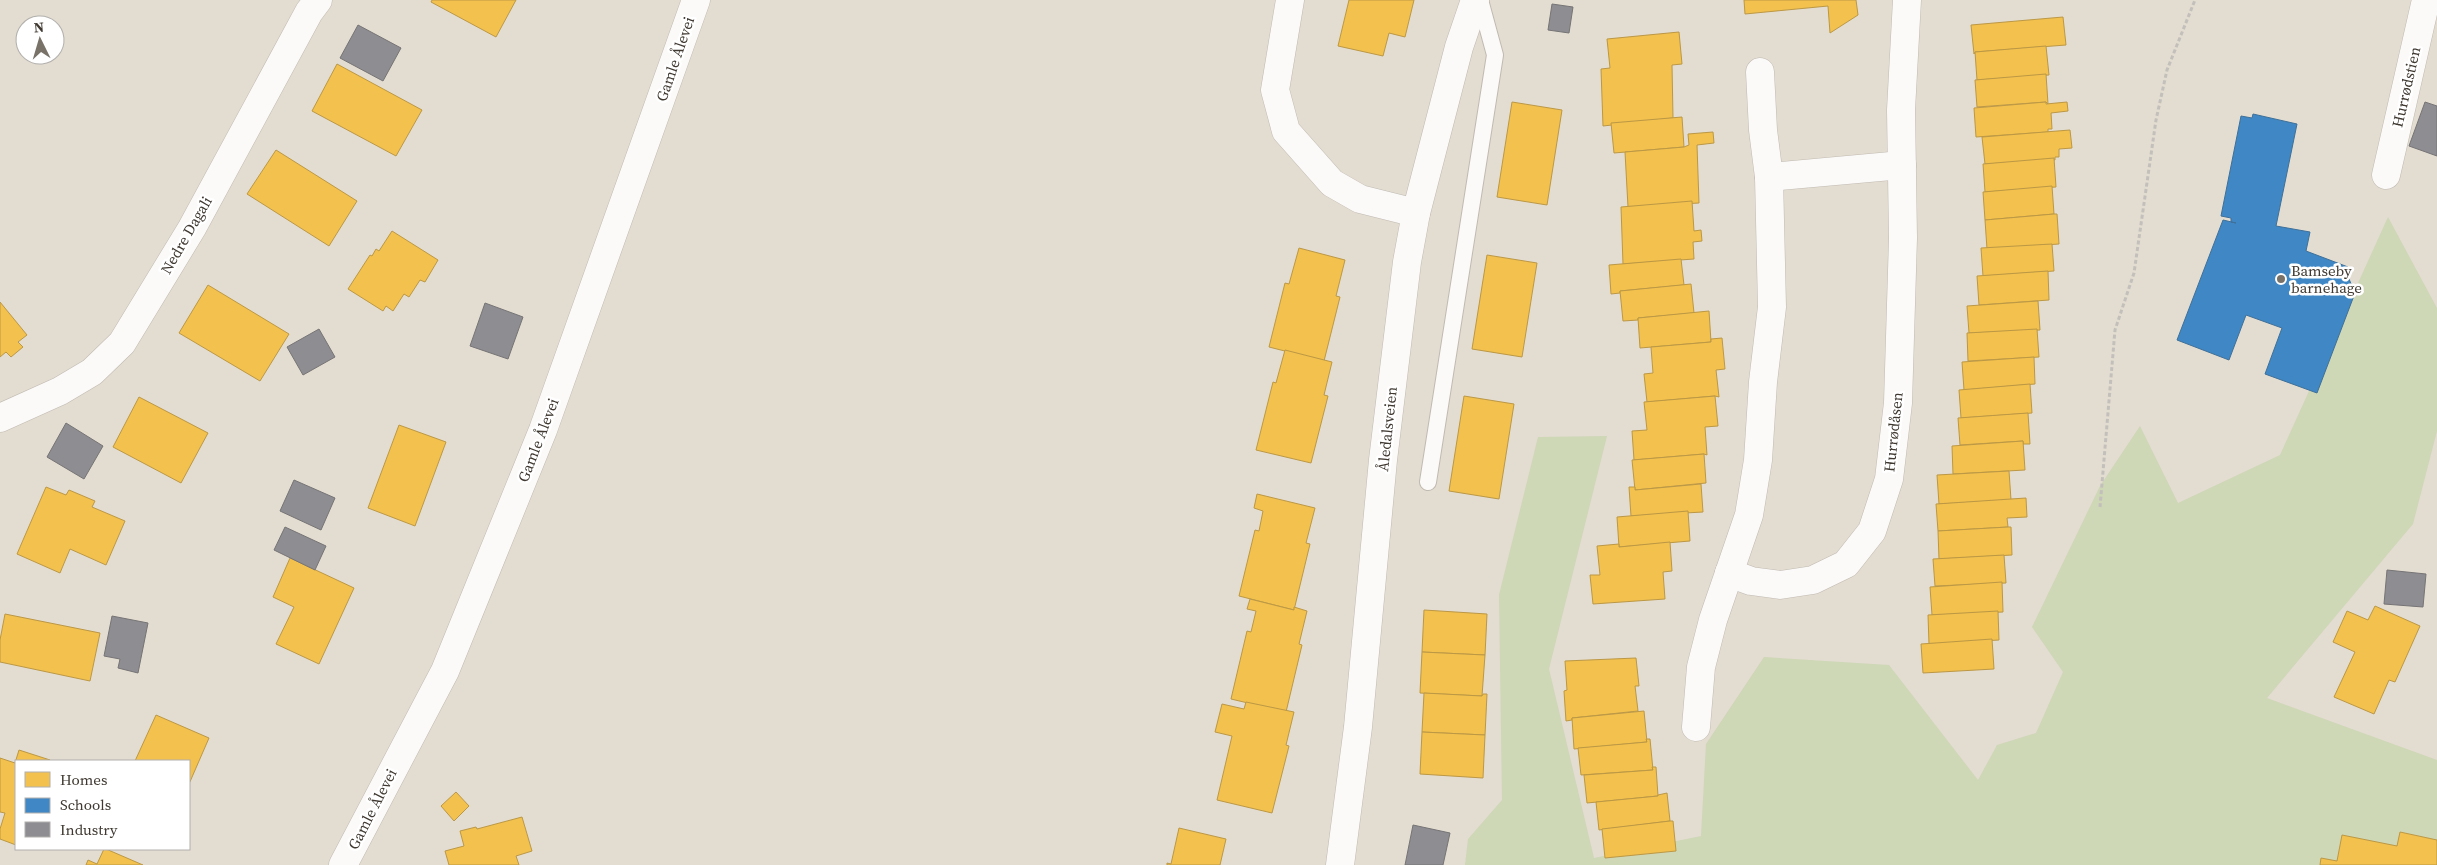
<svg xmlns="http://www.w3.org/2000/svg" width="2437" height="865" font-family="'Source Serif 4',serif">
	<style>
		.green { fill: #ced7b6 }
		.homes { fill: #f2c14e; stroke: #bc9845 }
		.schools { fill: #3f88c5; stroke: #3f7099 }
		.industry { fill: #8d8d92; stroke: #767475 }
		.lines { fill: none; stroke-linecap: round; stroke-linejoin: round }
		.lane-casing { stroke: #c0bab2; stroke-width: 18 }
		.street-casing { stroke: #c0bab2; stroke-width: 29 }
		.secondary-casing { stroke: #c0bab2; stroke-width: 29 }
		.path { stroke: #c3c0bc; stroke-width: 3; stroke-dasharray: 4 2.5; stroke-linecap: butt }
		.lane { stroke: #fbfaf8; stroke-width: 16 }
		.street { stroke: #fbfaf8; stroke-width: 28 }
		.secondary { stroke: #fbfaf8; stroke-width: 28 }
		.poi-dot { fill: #787269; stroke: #fff; stroke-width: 2 }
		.labels { text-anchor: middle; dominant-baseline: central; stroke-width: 5; stroke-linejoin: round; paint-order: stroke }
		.street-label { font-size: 15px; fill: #3f3931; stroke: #fff }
		.poi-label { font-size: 15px; fill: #3f3931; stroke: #fff; text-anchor: start }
	</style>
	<rect width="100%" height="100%" fill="#e3dcd0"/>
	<polygon class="green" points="2388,217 2437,308 2437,431 2413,524 2267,698 2437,760 2437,865 1465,865 1468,839 1502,800 1499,595 1538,437 1607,436 1549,669 1594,858 1701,836 1706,744 1764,657 1889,665 1978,780 1997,745 2036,733 2063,672 2032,627 2100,486 2140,426 2178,503 2280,455"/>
	<g class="homes">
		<polygon points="432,0 516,0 496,37 431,2"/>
		<polygon points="1349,0 1414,0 1405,37 1389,33 1383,56 1338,46"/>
		<polygon points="1744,0 1856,0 1858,15 1830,33 1828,6 1745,14"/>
		<polygon points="2063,17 2066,45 1975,52 1974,54 1971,25"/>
		<polygon points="1679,32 1682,64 1672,65 1673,118 1603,126 1601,69 1610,68 1607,39"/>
		<polygon points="2046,46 2049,75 1977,80 1975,52"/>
		<polygon points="337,64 422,110 396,156 312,111"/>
		<polygon points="2046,74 2048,104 2046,102 1977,107 1975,80"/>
		<polygon points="1512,102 1562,110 1547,205 1497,197"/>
		<polygon points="2046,102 2046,104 2067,102 2068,111 2051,113 2052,129 2048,129 2048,132 1976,137 1974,108"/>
		<polygon points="1682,117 1684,147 1614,153 1611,123"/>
		<polygon points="2070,130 2072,148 2059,149 2059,157 2055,157 2055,160 1985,164 1982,137"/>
		<polygon points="1713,132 1714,143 1697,145 1699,203 1628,207 1625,152 1684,147 1689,145 1688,134"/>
		<polygon points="276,150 357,201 329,246 247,194"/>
		<polygon points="2054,158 2056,187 1985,192 1983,164"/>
		<polygon points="2052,186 2054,214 1985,220 1983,192"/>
		<polygon points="1692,201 1694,231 1701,230 1702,241 1693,242 1694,259 1623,264 1621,207"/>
		<polygon points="2054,214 2057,214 2059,244 1987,249 1985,220"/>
		<polygon points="392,231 438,260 425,282 420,280 409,297 404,294 393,311 386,306 383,311 348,289 370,255 372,256 376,249 379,251"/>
		<polygon points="2052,244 2054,271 1983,276 1981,248"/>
		<polygon points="1299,248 1345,260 1336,296 1340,297 1324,361 1269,347 1285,283 1289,284"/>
		<polygon points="1487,255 1537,263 1522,357 1472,349"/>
		<polygon points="1681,259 1684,285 1620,291 1620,293 1611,294 1609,265"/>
		<polygon points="2048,271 2049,300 1979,305 1977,276"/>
		<polygon points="1691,284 1694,313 1638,318 1638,320 1623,321 1620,291"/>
		<polygon points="208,285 289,334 260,381 179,333"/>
		<polygon points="2038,301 2040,330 1969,333 1967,306"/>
		<polygon points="0,302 27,335 18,342 23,347 11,357 6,352 0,357"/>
		<polygon points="1709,311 1711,342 1640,348 1638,318"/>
		<polygon points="2037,329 2039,357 1968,361 1967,333"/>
		<polygon points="1722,338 1725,369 1716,370 1719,397 1715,396 1647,402 1644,374 1653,373 1651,347 1711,342 1711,339"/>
		<polygon points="1285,350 1332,362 1324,395 1328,396 1311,463 1256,450 1273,382 1276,383"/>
		<polygon points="2034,357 2035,384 1964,390 1962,362"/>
		<polygon points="2030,384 2032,413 1961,418 1959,390"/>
		<polygon points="1464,396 1514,404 1499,499 1449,491"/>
		<polygon points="1715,396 1718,426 1705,427 1707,455 1704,454 1634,460 1632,431 1647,430 1644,402"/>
		<polygon points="139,397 208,433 181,483 113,447"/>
		<polygon points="2028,413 2030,444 2023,444 2023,441 1960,445 1958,418"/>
		<polygon points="399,425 446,442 415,526 368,508"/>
		<polygon points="2023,441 2025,470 1953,474 1952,446"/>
		<polygon points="1704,454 1706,483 1635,490 1632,460"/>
		<polygon points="2009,471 2011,500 1939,504 1937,475"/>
		<polygon points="1701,484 1703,512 1631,516 1629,487 1635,487 1635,490"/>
		<polygon points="46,487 66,495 69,490 95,501 92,507 125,521 106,565 70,549 60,573 17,554"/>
		<polygon points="1257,494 1315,508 1306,543 1310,544 1294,610 1239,596 1255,530 1259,531 1263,511 1254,508"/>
		<polygon points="2026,498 2027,517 2007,518 2008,527 1938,531 1936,504"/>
		<polygon points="1688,511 1690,541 1619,547 1617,517"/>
		<polygon points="2008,527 2011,527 2012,555 1939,559 1938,531"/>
		<polygon points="1670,542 1672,571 1663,572 1665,599 1593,604 1590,575 1600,575 1597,546 1619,544 1619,547"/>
		<polygon points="2004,555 2006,583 1935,586 1933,559"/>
		<polygon points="290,558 354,588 319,664 276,644 294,607 273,597"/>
		<polygon points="2002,582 2003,612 1932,615 1930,587"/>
		<polygon points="1250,599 1294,610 1294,607 1307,611 1299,644 1302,645 1286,712 1231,699 1247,631 1251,632 1256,611 1247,609"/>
		<polygon points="2375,606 2420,626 2395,682 2389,680 2374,714 2334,697 2355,652 2333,642 2347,611 2368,620"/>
		<polygon points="1424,610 1487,614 1485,655 1422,652"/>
		<polygon points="1998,611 1999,640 1929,644 1928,615"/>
		<polygon points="5,614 100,633 90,681 0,662 0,640"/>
		<polygon points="1992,639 1994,669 1923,673 1921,644"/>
		<polygon points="1422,652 1485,655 1482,696 1420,693"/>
		<polygon points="1636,658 1639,686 1635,686 1638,711 1572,718 1572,720 1566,721 1564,691 1567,690 1565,661"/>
		<polygon points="1424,693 1482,696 1483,694 1487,694 1485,735 1422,732"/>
		<polygon points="1246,702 1294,712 1286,745 1289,746 1272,813 1217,800 1232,736 1215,732 1222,704 1244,709"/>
		<polygon points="1644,711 1647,742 1574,749 1572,718"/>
		<polygon points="156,715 209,738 189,784 189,761 135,761"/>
		<polygon points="1422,732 1485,735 1483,778 1420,774"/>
		<polygon points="1646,739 1650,739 1653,770 1581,775 1578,748 1647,742"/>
		<polygon points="19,750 50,760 16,761 16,845 0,839 0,829 5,813 0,812 0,758 15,763"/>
		<polygon points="1652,767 1656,767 1658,796 1587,803 1584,775 1653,770"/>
		<polygon points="456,792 469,806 454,821 441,806"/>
		<polygon points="1667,793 1670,821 1599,830 1596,802 1658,796 1658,795"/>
		<polygon points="522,817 532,851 516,856 519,865 449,865 445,851 464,846 460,831 476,827 477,829"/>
		<polygon points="1670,821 1673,821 1676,851 1605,858 1602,829"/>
		<polygon points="1179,828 1226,839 1220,865 1167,865 1167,863 1171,864"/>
		<polygon points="2400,832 2437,840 2437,865 2320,865 2321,858 2337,861 2342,835 2397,846"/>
		<polygon points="104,849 106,849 143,865 86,865 88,860 97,864"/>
	</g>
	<polygon class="schools" points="2253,114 2297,124 2276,226 2310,232 2306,251 2348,267 2346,272 2355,293 2317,393 2265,374 2282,328 2246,315 2229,360 2177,340 2223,220 2236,223 2231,222 2231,218 2221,216 2241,116 2252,118"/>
	<g class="industry">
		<polygon points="1552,4 1573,7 1569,33 1548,30"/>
		<polygon points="358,25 401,48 383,81 340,58"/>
		<polygon points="2425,102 2437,106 2437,156 2409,146"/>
		<polygon points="485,303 523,317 508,359 470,346"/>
		<polygon points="319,329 335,357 303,375 287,347"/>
		<polygon points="66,423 103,446 84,479 47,457"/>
		<polygon points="294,480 335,498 321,530 280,511"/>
		<polygon points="285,527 326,546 315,570 274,550"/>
		<polygon points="2387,570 2426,574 2423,607 2384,604"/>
		<polygon points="112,616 148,623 138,673 118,668 120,659 104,656"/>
		<polygon points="1413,825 1450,833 1443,865 1405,865"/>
	</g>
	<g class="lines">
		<g class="lane-casing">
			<polyline id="lane" points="1428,482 1495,55 1480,0"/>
		</g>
		<g class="street-casing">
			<g id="street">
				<polyline points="1290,0 1275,90 1286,131 1332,183 1360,199 1416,213"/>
				<polyline points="2386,175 2426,0"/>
				<polyline points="1769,177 1902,165"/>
				<polyline points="0,418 60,391 92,372 122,343 192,228 309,12 318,0"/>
				<polyline points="1729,573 1751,581 1780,585 1813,580 1846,564 1872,531 1889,479 1898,403 1903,238 1901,110 1907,0"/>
				<polyline points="1696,727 1701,667 1713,620 1749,515 1758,460 1763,382 1772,307 1769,177 1763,130 1760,72"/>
				<polyline points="1340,865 1358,727 1383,460 1407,262 1416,213 1459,47 1475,0"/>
			</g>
		</g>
		<g class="secondary-casing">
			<polyline id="secondary" points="343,865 445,671 543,430 696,0"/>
		</g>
		<polyline class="path" points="2100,507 2115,330 2134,273 2156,120 2167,70 2195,0"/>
		<use href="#lane" class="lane"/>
		<use href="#street" class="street"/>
		<use href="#secondary" class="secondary"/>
	</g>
	<circle class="poi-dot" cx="2281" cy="279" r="5"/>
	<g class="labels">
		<g class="street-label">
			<text transform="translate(675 59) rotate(-71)">Gamle Ålevei</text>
			<text transform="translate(2406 87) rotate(-77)">Hurrødstien</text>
			<text transform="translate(186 235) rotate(-60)">Nedre Dagali</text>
			<text transform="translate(1387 429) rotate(-84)">Åledalsveien</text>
			<text transform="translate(1893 432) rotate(-84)">Hurrødåsen</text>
			<text transform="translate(538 440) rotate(-69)">Gamle Ålevei</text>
			<text transform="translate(372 809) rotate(-63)">Gamle Ålevei</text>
		</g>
		<g class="poi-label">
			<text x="2291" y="270">Bamseby<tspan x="2291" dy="17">barnehage</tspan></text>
		</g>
	</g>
	<rect x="15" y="760" width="175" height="90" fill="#ffffff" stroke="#b2b0ad"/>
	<rect x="25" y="772" width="25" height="15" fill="#f2c14e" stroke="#b2b0ad"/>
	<text x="60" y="785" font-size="15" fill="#3f3931">Homes</text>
	<rect x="25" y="798" width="25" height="15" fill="#3f88c5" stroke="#b2b0ad"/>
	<text x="60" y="810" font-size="15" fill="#3f3931">Schools</text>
	<rect x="25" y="822" width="25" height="15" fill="#8d8d92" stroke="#b2b0ad"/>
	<text x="60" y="835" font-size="15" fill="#3f3931">Industry</text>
	<g transform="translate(40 40) rotate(355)"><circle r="24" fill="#ffffff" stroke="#b2b0ad"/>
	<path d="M0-4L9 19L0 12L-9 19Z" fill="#787269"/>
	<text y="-8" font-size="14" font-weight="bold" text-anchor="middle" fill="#3f3931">N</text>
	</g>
</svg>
